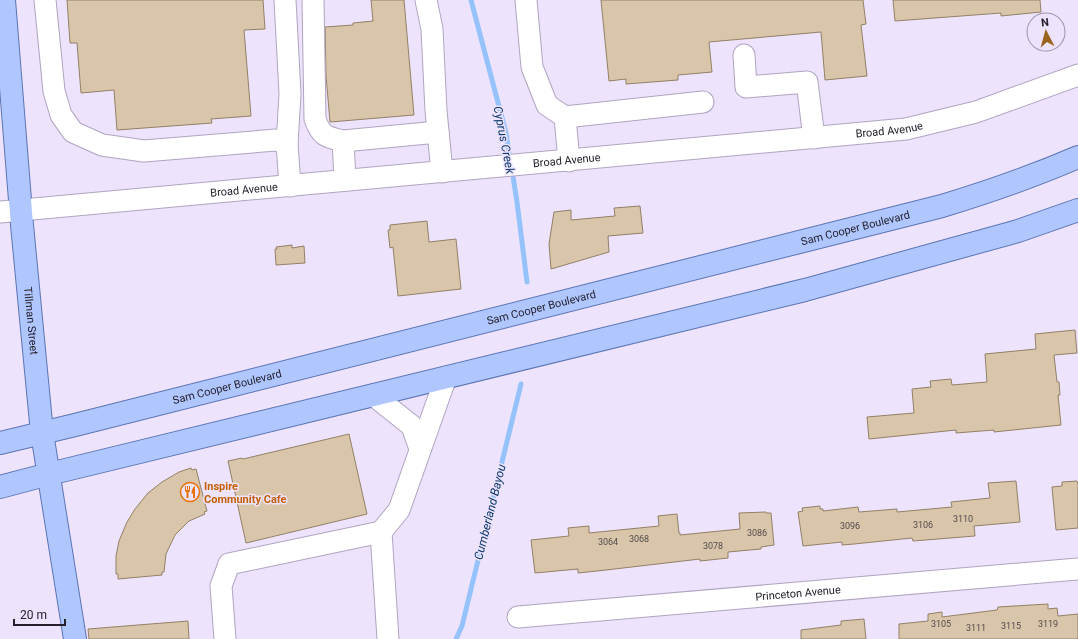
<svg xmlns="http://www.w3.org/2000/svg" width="1078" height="639" font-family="Roboto,sans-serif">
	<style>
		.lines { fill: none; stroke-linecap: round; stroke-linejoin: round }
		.stream { stroke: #95c2fb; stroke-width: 5 }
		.building { fill: #d9c6aa; stroke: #928066 }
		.minor-casing { stroke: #b0a4c1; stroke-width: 23 }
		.major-casing { stroke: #5c74b4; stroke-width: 24 }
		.minor { stroke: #fff; stroke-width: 21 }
		.major { stroke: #afc7fe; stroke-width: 22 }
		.labels { text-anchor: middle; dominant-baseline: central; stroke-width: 3; stroke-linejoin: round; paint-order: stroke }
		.number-label { font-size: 9px; fill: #524a4c }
		.street-label { font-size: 11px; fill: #25202c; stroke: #ede3fc }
		.food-label { font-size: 11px; font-weight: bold; fill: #c56008; stroke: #ede3fc; text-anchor: start }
		.water-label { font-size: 12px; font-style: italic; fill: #0a376a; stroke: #ede3fc }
	</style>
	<rect width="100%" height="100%" fill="#ede3fc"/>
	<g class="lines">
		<g class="stream">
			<polyline points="471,0 506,133 510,160"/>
			<polyline points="512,170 517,202 527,282"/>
			<polyline points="456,639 462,626 521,384"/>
		</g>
	</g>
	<g class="building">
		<polygon points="67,0 263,0 265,29 244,30 251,116 211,119 212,123 117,130 114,90 81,93 77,43 70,43"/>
		<polygon points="371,0 404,0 414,115 330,122 326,76 325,27 353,25 353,23 373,21"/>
		<polygon points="601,0 863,0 866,24 861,25 867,76 825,80 821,32 709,42 712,72 678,75 678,80 626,84 626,79 609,81"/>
		<polygon points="893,0 1040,0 1041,12 1001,16 1001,13 895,21"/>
		<polygon points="640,206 643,233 608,236 609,252 551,269 549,244 554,212 571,210 571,220 615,216 614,208"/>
		<polygon points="427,221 429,242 456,239 461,289 398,296 393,247 390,248 388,230 390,230 390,225"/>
		<polygon points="292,245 292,248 304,246 305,263 276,265 275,249 277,249 276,247"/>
		<polygon points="1075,330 1077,353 1054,355 1057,382 1059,382 1060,395 1058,395 1061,425 994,432 994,430 956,433 956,430 869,439 867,417 914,413 912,389 931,387 930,381 951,379 952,385 987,382 985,354 1036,349 1035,334"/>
		<polygon points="349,434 367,514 246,543 228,461 242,458 243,459"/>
		<polygon points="191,468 192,470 196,469 207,511 204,512 205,514 189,521 175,535 166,554 164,572 162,572 162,575 118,579 118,574 116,574 116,556 119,541 127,522 135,509 148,493 162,482 179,472"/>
		<polygon points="1016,481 1020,522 974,526 975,536 913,541 912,538 854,544 842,545 842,542 803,546 798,512 803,511 802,508 820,506 820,509 823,509 823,511 858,507 859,512 897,509 897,512 952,507 951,502 990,498 988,483"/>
		<polygon points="1077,481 1078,484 1078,528 1056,530 1052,487 1062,486 1062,482"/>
		<polygon points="766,512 766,513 771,513 774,545 761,547 761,549 728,552 728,558 700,561 700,559 606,570 578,573 578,569 535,573 531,540 569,536 568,528 589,526 589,533 659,526 658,516 677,514 679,533 680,533 680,535 740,529 739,513"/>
		<polygon points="1048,604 1048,609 1057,608 1058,616 1078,614 1078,639 899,639 899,624 928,621 928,614 942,612 942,617 997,610 998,607"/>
		<polygon points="864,619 866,639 801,639 801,630 841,625 841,621"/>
		<polygon points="188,621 189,639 89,639 88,629"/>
	</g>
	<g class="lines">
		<g class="minor-casing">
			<g id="minor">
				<polyline points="45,0 54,91 61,115 73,132 102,145 144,151 276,140 287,144 290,186"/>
				<polyline points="285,0 290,94 287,144"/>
				<path d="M313,0L315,119C321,136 326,137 343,141L438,132"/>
				<polyline points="426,0 432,29 436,111 442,172"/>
				<polyline points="526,0 532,67 547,105 565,117 569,161"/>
				<polyline points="744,55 746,87 807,82 814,138"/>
				<polyline points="565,117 703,102"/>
				<polyline points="343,141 345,180"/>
				<path id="s1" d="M0,212L906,129L976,112L1078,75"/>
				<polyline points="373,395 412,426 420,449"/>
				<path id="s2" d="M518,617L1078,569"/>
				<polyline points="225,639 221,586 229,564 381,532"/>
				<polyline points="388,639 381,532 399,510 446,377"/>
			</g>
		</g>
		<g class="major-casing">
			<g id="major">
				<path id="s3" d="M4,0L22,225L42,433L75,639"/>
				<path id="s4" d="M0,443L75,425L942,206C988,192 1034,176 1078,157"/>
				<polyline points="0,487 49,474 805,290 1018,231 1078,210"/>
			</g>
		</g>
		<use href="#minor" class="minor"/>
		<use href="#major" class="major"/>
	</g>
	<defs>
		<g id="restaurant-ring" transform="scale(1)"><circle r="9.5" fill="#ede3fc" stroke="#e8710a" stroke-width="1.5"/><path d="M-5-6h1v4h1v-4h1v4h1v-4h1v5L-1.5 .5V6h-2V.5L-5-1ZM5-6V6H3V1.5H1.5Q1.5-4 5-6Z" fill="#e8710a"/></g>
	</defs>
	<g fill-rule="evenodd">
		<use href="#restaurant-ring" x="190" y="492"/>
	</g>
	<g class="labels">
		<g class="number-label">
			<text x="963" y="519">3110</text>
			<text x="923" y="525">3106</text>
			<text x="850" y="526">3096</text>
			<text x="757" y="533">3086</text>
			<text x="639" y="539">3068</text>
			<text x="608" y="542">3064</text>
			<text x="713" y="546">3078</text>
			<text x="941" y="624">3105</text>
			<text x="1048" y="624">3119</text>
			<text x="1011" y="626">3115</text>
			<text x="976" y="628">3111</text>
		</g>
		<g class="street-label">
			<text stroke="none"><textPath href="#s1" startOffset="893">Broad Avenue</textPath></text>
			<text stroke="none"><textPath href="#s1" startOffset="569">Broad Avenue</textPath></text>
			<text stroke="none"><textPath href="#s1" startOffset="245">Broad Avenue</textPath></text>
			<text stroke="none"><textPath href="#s4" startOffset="882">Sam Cooper Boulevard</textPath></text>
			<text stroke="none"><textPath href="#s4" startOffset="558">Sam Cooper Boulevard</textPath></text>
			<text stroke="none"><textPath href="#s3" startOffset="322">Tillman Street</textPath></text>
			<text stroke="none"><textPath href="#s4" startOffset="234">Sam Cooper Boulevard</textPath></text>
			<text stroke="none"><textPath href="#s2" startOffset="281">Princeton Avenue</textPath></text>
		</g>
		<g class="food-label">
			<text x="204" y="486">Inspire<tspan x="204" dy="13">Community Cafe</tspan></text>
		</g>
		<g class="water-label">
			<text transform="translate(504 140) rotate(79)">Cyprus Creek</text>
			<text transform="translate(490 512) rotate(-76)">Cumberland Bayou</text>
		</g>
	</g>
	<g transform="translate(1046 32) rotate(354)"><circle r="19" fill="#ede3fc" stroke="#9d95a9"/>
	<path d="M0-3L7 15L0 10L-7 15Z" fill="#99621d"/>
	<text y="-6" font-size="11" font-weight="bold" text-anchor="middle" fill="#25202c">N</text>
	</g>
	<path d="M14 619v6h51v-6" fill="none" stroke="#25202c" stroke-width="2"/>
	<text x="20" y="619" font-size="12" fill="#25202c" stroke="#ede3fc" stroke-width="3" paint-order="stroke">20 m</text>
</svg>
